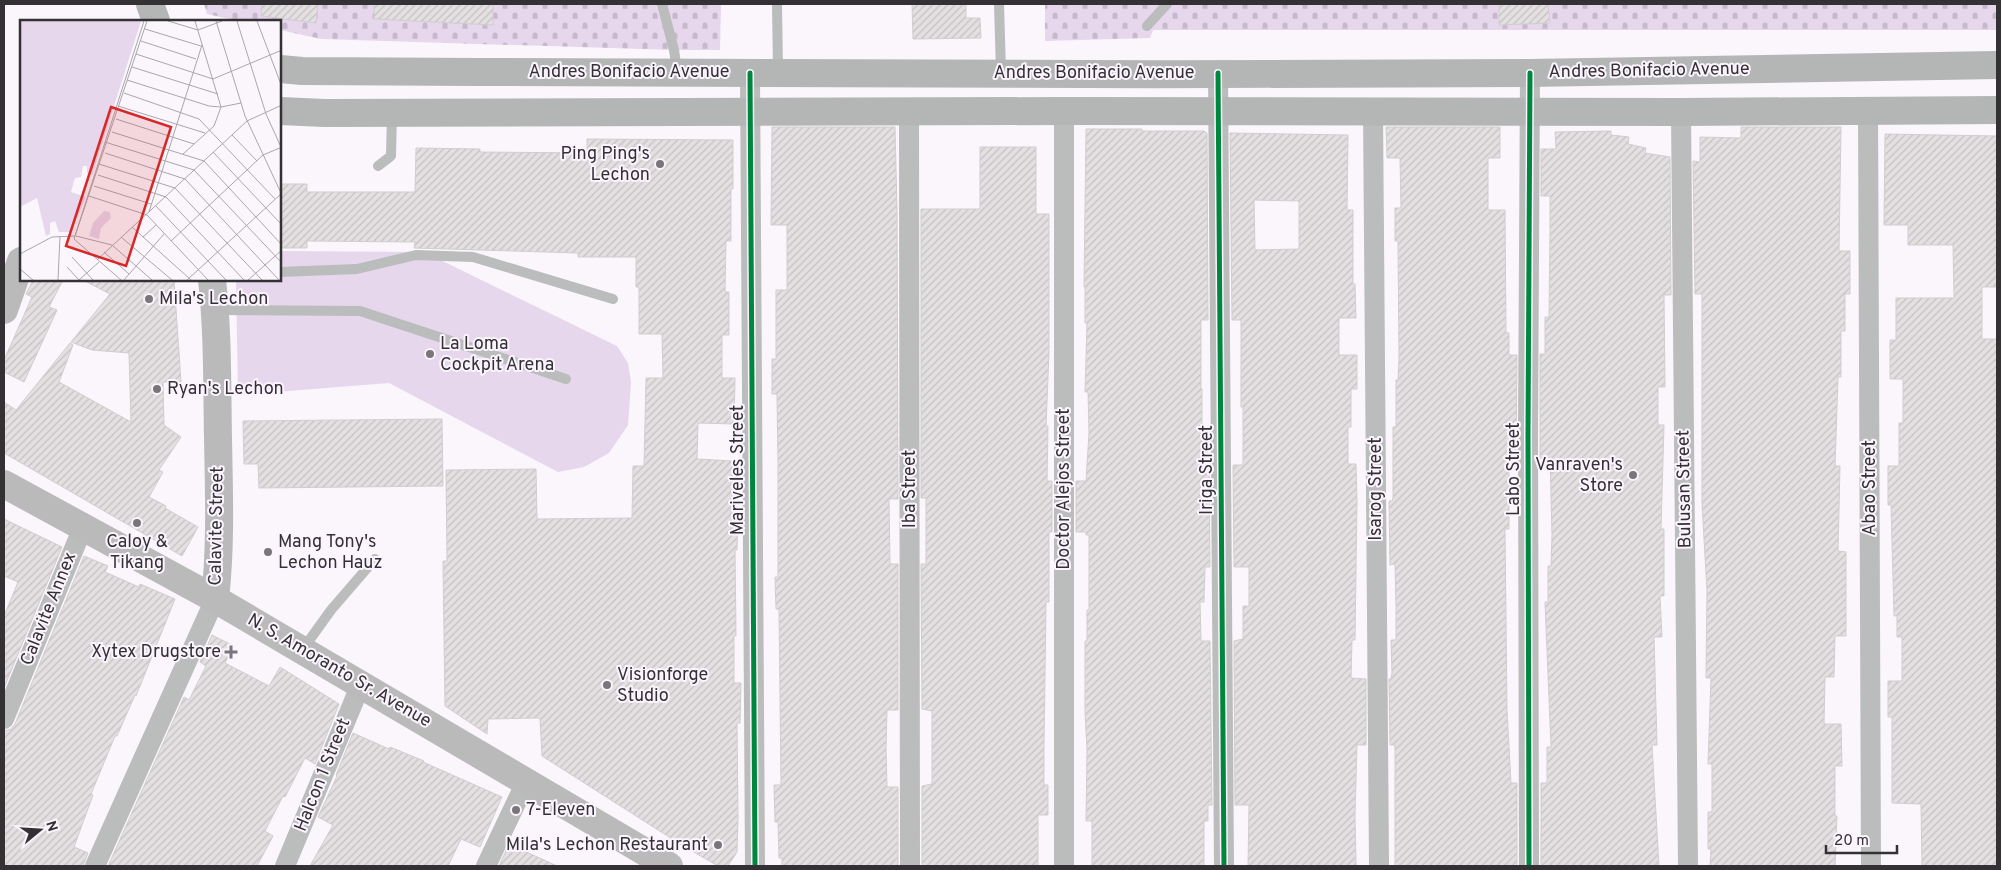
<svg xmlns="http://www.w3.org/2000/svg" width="2001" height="870" font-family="Overpass,sans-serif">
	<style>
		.cemetery { fill: url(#cemetery-stones) }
		.pitch { fill: #e6d7ed }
		.building { fill: url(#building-hatch); stroke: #d1cdcf; fill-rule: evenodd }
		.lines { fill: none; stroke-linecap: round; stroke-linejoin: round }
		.lane { stroke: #bbbcbc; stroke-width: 10 }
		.street { stroke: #bbbcbc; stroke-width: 20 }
		.secondary { stroke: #bbbabb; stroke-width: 28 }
		.primary { stroke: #b4b5b5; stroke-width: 28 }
		.cycleway-casing { stroke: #fbf4fe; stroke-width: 8 }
		.cycleway { stroke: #00873e; stroke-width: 5 }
		.poi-dot { fill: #79767a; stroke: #fbf4fe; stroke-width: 2 }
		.labels { text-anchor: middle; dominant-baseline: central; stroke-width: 4; stroke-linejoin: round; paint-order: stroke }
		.street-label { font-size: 18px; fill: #333134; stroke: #fbf4fe }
		.poi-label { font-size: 18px; fill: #333134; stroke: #fbf4fe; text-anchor: start }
		.inset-road { fill: none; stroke: #aaa7ac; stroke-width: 1 }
		.view { fill: #d62828; fill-opacity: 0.15; stroke: #d62828; stroke-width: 2.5 }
		.inset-edge { fill: none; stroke: #333134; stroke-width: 2.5 }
	</style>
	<defs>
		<pattern id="cemetery-stones" width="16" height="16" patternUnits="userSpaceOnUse" patternTransform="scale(1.25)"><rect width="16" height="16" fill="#e6d7ed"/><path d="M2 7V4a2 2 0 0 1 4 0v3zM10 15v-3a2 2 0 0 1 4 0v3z" fill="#c6b9cc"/></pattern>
		<pattern id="building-hatch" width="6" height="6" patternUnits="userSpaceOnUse" patternTransform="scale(1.25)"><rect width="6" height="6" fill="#e4e0e2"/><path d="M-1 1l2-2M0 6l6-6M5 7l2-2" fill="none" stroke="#c4c1c2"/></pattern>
	</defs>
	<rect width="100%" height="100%" fill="#faf6fc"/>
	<g class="cemetery">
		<polygon points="204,4 721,4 720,50 674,50 321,39 280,30 280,21 239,21 207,14"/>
		<polygon points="1045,4 1997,4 1997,30 1153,30 1150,38 1045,41"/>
	</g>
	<polygon class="pitch" points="280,251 424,252 617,346 628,363 631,382 628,425 609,453 584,467 558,472 389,383 238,395 236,280 280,280"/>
	<g class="building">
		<polygon points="262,4 318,4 316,23 261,16"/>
		<polygon points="374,4 493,4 493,25 374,19"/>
		<polygon points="912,4 966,4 966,18 980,18 981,38 913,39"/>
		<polygon points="1499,4 1548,4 1550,23 1499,25"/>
		<polygon points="772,127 895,127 897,209 898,499 889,499 890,564 898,564 898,710 887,710 886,748 887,787 898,787 898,866 782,866 782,858 779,858 778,822 775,822 774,785 781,785 779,609 776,609 775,577 778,577 778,463 777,394 772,394 772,359 776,359 776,290 787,290 787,225 771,225"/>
		<polygon points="1386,127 1500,127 1500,158 1488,158 1488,210 1505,210 1506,333 1509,333 1509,355 1517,355 1516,458 1512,458 1512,461 1509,461 1509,529 1505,529 1507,710 1511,783 1517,783 1517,866 1395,866 1395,745 1390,745 1389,679 1391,679 1392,673 1391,640 1396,640 1396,606 1395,564 1390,565 1389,501 1392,501 1393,498 1393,427 1396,427 1396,380 1398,380 1399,358 1398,241 1395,241 1395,208 1401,208 1400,158 1387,158"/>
		<polygon points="1741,127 1841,127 1839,251 1850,251 1850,294 1845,294 1845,331 1841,331 1841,377 1838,377 1835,466 1840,466 1838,551 1846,552 1846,636 1835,636 1834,677 1825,677 1824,724 1841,724 1842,766 1835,766 1835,816 1837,816 1835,866 1710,866 1711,849 1708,849 1708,812 1712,812 1712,764 1708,764 1711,678 1706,678 1707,591 1702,504 1702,294 1695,294 1693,161 1700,162 1700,137 1741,138"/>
		<polygon points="1086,129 1142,129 1142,131 1204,131 1207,133 1208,320 1201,320 1201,389 1202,389 1202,427 1206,427 1206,465 1209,465 1210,567 1205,567 1204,602 1200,602 1201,641 1210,641 1212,805 1208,805 1208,821 1204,821 1204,866 1092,866 1092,821 1086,821 1087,750 1085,712 1085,641 1087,641 1087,610 1089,610 1089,535 1086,535 1086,532 1076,532 1076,481 1086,481 1089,433 1088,392 1085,392 1087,323 1085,323 1085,287 1084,287"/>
		<polygon points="1611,131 1611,135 1629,137 1628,144 1646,148 1645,153 1670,157 1671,295 1664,295 1665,387 1658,387 1658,425 1664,425 1661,529 1664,529 1664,596 1660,596 1662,637 1654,637 1657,745 1652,745 1659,866 1541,866 1541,783 1547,783 1547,747 1551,747 1545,602 1548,602 1548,566 1551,566 1552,535 1550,458 1540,458 1540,354 1545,354 1545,317 1549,317 1550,230 1550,196 1541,196 1541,149 1556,149 1555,132"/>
		<path d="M1230,133L1348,135L1347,210H1353V284H1355L1356,318H1339V355H1357V389H1351V427H1348V464H1356L1357,501L1355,640H1352L1351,678L1366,679V745H1357L1355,815L1356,866H1248L1249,805H1235L1234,641L1243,639V606H1249V567H1234L1233,465H1243V407H1241V320H1232ZM1254,200L1299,201V249L1255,250Z"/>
		<polygon points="1885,134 1997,136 1997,287 1982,287 1982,339 1997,339 1997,866 1922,866 1921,804 1892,803 1892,717 1888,717 1888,681 1902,681 1902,637 1897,637 1897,616 1894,616 1891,505 1888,505 1888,466 1899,466 1899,423 1903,423 1903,379 1890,379 1890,340 1896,340 1896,298 1954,298 1953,245 1908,245 1908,225 1884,225"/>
		<polygon points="587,139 733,140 733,189 731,189 731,241 726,241 725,292 729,292 729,335 722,335 722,378 735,378 734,424 698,423 697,459 733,461 731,512 738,512 737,550 735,550 736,636 734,636 734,683 741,683 740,723 737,723 738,818 737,852 728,866 718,866 680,844 542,756 540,718 488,719 487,734 445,706 443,561 447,561 446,470 536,469 537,519 632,518 633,466 644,466 646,378 663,378 662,334 639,334 639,287 636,287 636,257 578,257 578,253 414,248 415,242 307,241 307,248 280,248 280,184 307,184 307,192 415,192 416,148 480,149 480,152 587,153"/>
		<polygon points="980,147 1036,147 1036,214 1049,214 1049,353 1046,426 1048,426 1047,481 1052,481 1052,532 1049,532 1049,602 1046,602 1044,747 1044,785 1048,785 1048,815 1038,815 1038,866 922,866 922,786 932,784 932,711 922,709 921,564 926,564 926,498 921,498 921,209 980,209"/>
		<polygon points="33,280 63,280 49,307 57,310 24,382 4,372 4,360 32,297 26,294"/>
		<polygon points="83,280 174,280 181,382 163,382 164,425 181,437 159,470 163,472 149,497 166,506 165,508 198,527 182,556 4,453 4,402 16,410 70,343 73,345 59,382 131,422 129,353 92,350 71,342 110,294"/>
		<polygon points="442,419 443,486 259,488 258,464 244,464 243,421"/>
		<polygon points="4,519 62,547 4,688 4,616 18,582 4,576"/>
		<polygon points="84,556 108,566 105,572 139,587 140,584 175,599 136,696 135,695 117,736 115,736 91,794 93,795 74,847 88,853 83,866 4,866 4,731 11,729 15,724"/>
		<polygon points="212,635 234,646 225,663 269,686 280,667 339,704 315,764 305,758 285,797 283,796 265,831 273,836 257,866 108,866 184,697 189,700 206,666 200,662"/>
		<polygon points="353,733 389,749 390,747 424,761 423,762 502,797 480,847 461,839 448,866 310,866 333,825 318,817 337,776 336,775"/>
		<polygon points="509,844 557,866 499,866"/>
	</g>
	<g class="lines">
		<g class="lane">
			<polyline points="662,4 674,50 677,71"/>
			<polyline points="777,4 778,72"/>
			<polyline points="999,4 1001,72"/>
			<polyline points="1147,26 1167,4"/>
			<polyline points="378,166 391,156 392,114"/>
			<polyline points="280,272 357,269 416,255 473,257 613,299"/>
			<polyline points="216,310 360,311 566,379"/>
			<polyline points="303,649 331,610 375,559"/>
		</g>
		<g class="street">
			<polyline points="750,73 755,866"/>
			<polyline points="1218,73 1224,866"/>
			<polyline points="1868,110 1871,866"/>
			<polyline points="1064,111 1064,866"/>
			<polyline points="1373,111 1379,866"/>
			<polyline points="909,112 910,866"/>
			<polyline points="1681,112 1688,866"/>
			<polyline points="4,719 83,527"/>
			<polyline points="95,866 215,599"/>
			<polyline points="285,866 361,684"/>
			<polyline points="486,866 526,782"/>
			<polyline points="1529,866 1528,434 1530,73"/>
		</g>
		<g class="secondary">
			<path d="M212,280C218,333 217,386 218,439C219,493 221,546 215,599"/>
			<polyline points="4,310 21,261"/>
			<polyline points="4,484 215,599 669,866"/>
		</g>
		<g class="primary">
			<polyline points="150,4 156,21"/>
			<path d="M280,69L302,71C711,73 1120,76 1529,73C1685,71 1841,68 1997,65"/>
			<polyline points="280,111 325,113 1064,111 1681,112 1997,110"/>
		</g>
		<g class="cycleway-casing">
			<g id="cycleway">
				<polyline points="750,73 755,866"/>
				<polyline points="1218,73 1224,866"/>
				<polyline points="1529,866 1528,434 1530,73"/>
			</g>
		</g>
		<use href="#cycleway" class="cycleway"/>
	</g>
	<g class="poi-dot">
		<circle cx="660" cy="164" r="5"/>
		<circle cx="149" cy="299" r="5"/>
		<circle cx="430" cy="354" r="5"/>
		<circle cx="157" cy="389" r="5"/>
		<circle cx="1633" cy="475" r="5"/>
		<circle cx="137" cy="523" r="5"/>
		<circle cx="268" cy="552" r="5"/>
		<path d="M228.5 644.5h5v5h5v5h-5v5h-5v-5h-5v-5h5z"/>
		<circle cx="607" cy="685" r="5"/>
		<circle cx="516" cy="810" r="5"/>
		<circle cx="718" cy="845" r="5"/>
	</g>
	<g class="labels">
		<g class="street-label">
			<text transform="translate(1649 71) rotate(-1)">Andres Bonifacio Avenue</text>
			<text x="629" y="72">Andres Bonifacio Avenue</text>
			<text x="1094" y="73">Andres Bonifacio Avenue</text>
			<text transform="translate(1514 469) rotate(-90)">Labo Street</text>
			<text transform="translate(738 470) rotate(-90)">Mariveles Street</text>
			<text transform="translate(1207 470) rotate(-90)">Iriga Street</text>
			<text transform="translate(1870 488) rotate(-90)">Abao Street</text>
			<text transform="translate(910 489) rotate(-90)">Iba Street</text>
			<text transform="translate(1064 489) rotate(-90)">Doctor Alejos Street</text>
			<text transform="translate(1376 489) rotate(-90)">Isarog Street</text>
			<text transform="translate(1685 489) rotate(-91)">Bulusan Street</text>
			<text transform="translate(217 526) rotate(-89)">Calavite Street</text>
			<text transform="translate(49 609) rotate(-68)">Calavite Annex</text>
			<text transform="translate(339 671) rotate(30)">N. S. Amoranto Sr. Avenue</text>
			<text transform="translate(323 775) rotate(-68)">Halcon 1 Street</text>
		</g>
		<g class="poi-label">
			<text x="650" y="154" text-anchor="end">Ping Ping's<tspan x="650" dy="21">Lechon</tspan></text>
			<text x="159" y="299">Mila's Lechon</text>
			<text x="440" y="344">La Loma<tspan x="440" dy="21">Cockpit Arena</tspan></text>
			<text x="167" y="389">Ryan's Lechon</text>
			<text x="1623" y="465" text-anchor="end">Vanraven's<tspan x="1623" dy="21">Store</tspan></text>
			<text x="137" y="542" text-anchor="middle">Caloy &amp;<tspan x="137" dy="21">Tikang</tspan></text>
			<text x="278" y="542">Mang Tony's<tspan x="278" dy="21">Lechon Hauz</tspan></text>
			<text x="221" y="652" text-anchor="end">Xytex Drugstore</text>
			<text x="617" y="675">Visionforge<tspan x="617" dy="21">Studio</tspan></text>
			<text x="526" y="810">7-Eleven</text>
			<text x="708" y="845" text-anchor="end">Mila's Lechon Restaurant</text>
		</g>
	</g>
	<g transform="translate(20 20)">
		<rect width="261" height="261" fill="#faf6fc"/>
		<path d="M0,1H121L72,155L67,153V146H63L61,157L55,158L51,172L66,177L51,212H39L35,201L30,203V214L26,216L17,178L0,187Z" fill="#e6d7ed"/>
		<path d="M84,191L90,192L91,198L81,208L79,219L69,216L73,203Z" fill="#e6d7ed"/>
		<path class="inset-road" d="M148,1L178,10L202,1M196,1L225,96L262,175M217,1L246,94L261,127M237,1L262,67M125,9L181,26M121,21L176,39M116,34L193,59L262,30M112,47L198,74M107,60L189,86L201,87L221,83M104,73L179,99L255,179M98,86L185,113M96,99L174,124M92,112L184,141L262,225M212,115L237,141M85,122L174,150L262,243M193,132L262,205M85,133L165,159L259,260M163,134L194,106L201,87L175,1M79,144L155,168L242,260M78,155L146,177L224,260M74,166L131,184M69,176L127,195L188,260M136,186L206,260M129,192L182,25M112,207L171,260M55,216L127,1M56,216L92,225L132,260M101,217L152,260M123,217L136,205M151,221L243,135L262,127M84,232L109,254M0,234L32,217L55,216M52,237L73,260M78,239L227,101L262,85M47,247L59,260M0,249L13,260M38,260L40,216M59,260L79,242M101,260L54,219L124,1M104,260L144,214M167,260L262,173M228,260L262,230"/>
		<path class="view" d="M91,87L151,107L106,246L46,226Z"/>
		<rect width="261" height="261" class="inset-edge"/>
	</g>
	<rect width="2001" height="870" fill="none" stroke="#333134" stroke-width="10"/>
	<g transform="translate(40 830) rotate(72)" stroke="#fbf4fe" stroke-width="4" paint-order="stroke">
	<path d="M0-4L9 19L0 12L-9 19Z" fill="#333134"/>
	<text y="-8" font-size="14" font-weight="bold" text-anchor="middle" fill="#333134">N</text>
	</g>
	<path d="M1826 845v8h71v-8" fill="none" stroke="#333134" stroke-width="2.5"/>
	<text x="1834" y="845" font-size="15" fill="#333134" stroke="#fbf4fe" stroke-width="4" paint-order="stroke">20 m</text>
</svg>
